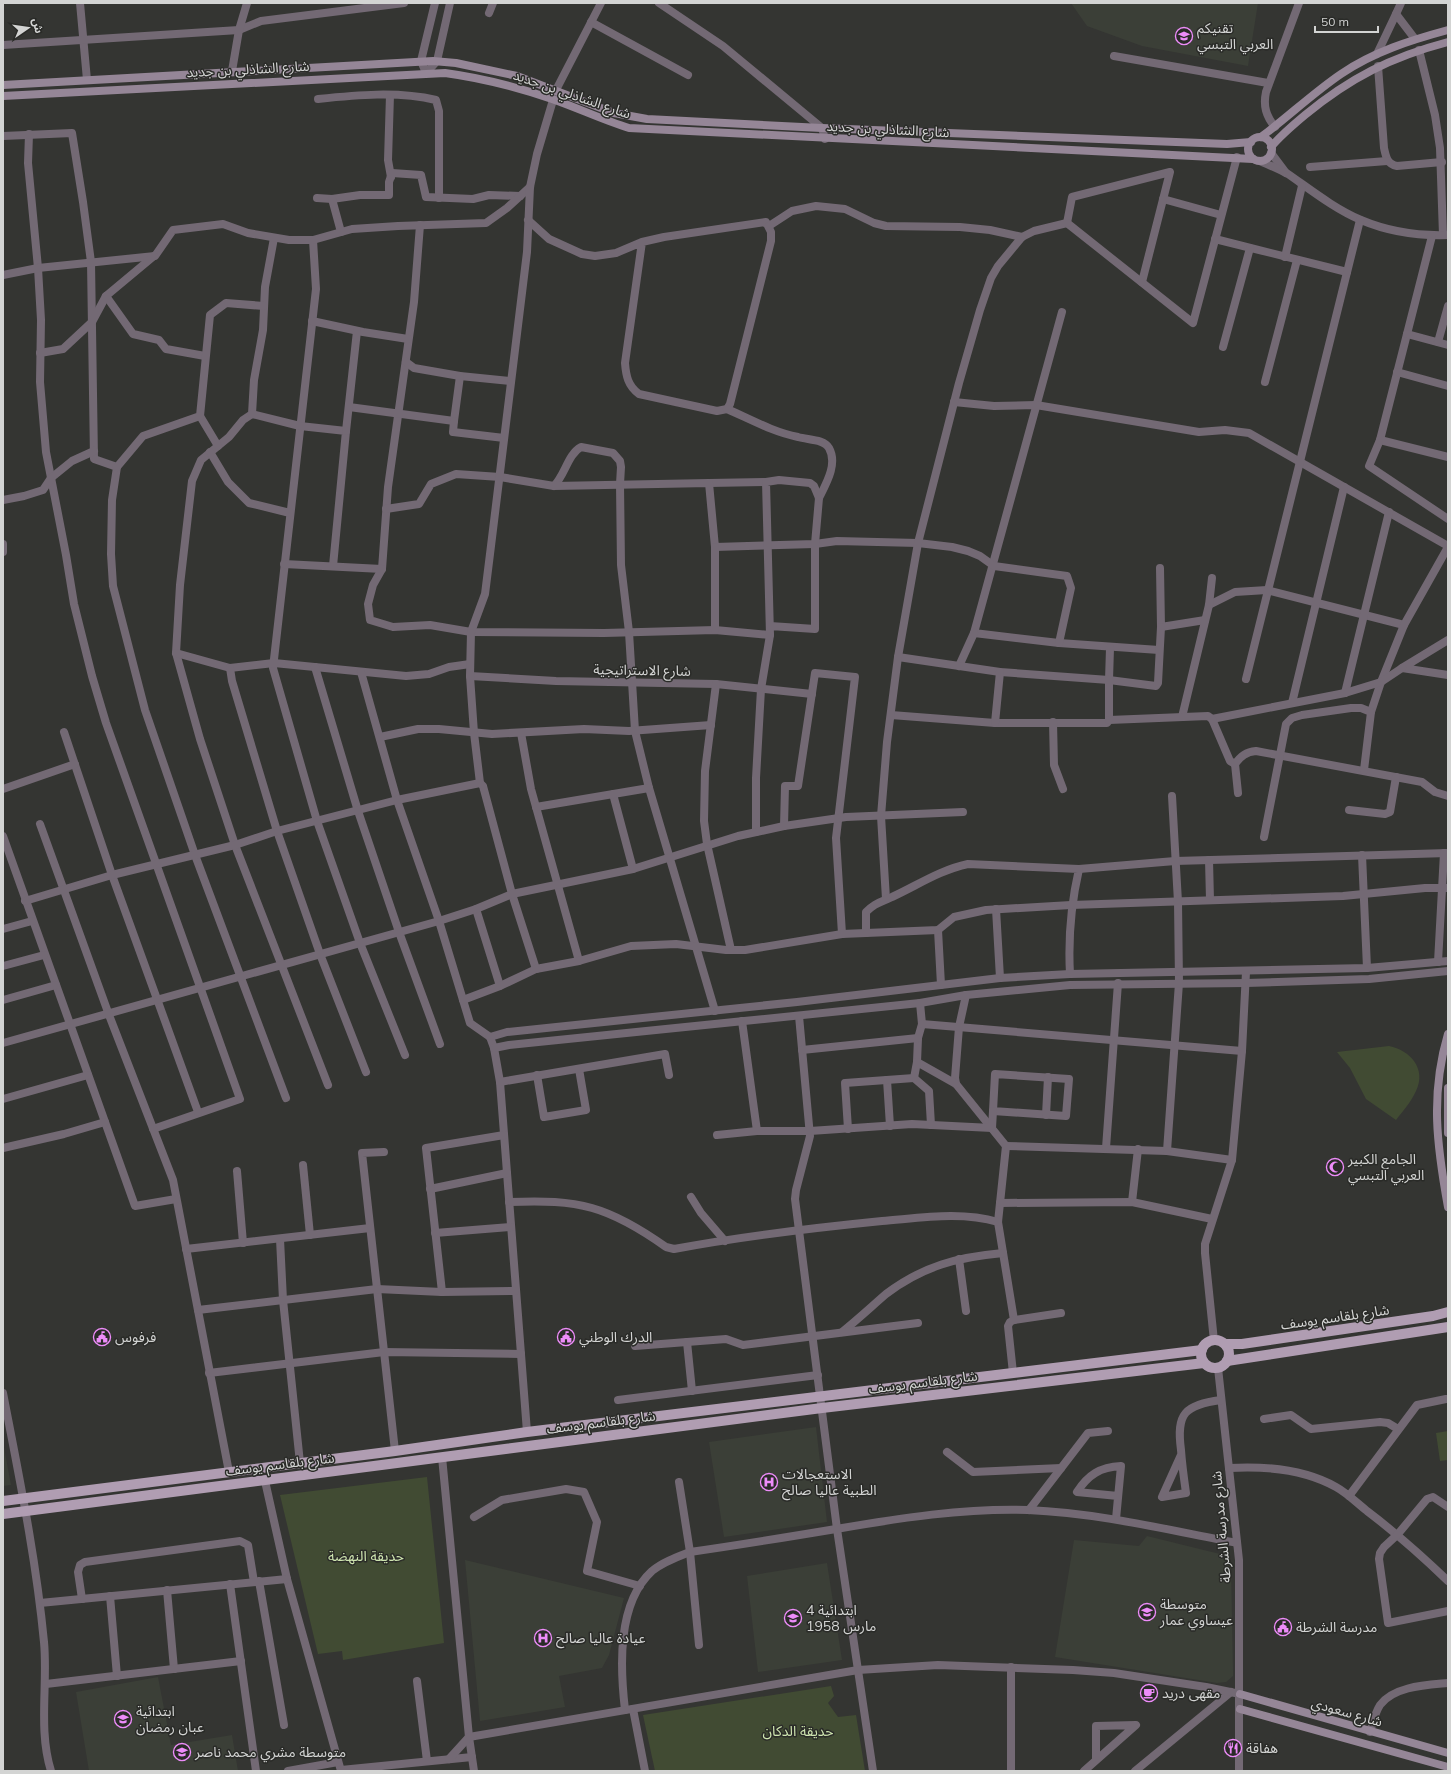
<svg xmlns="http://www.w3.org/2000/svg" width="1451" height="1774" font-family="Mulish,'Noto Sans Arabic',sans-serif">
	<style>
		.built { fill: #3b3f37 }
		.green { fill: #414b33 }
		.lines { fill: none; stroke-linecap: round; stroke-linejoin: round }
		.minor { stroke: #736974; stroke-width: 8 }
		.tertiary { stroke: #736974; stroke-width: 8 }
		.secondary { stroke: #958697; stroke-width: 8 }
		.primary { stroke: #b09db2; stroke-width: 10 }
		.labels { text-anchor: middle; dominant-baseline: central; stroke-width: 3; stroke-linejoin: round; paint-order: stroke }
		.poi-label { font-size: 14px; fill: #d3d4d3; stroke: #2a2b28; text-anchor: start }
		.street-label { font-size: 14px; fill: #d3d4d3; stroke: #2a2b28 }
		.park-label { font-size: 14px; fill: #cfe5b0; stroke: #2a2b28 }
	</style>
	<rect width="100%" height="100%" fill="#343532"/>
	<g class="built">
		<polygon points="1071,3 1258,3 1248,66 1142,46 1087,26"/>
		<polygon points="816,1427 827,1522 724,1537 709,1442"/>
		<polygon points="3,1442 11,1485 3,1486"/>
		<polygon points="1147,1536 1220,1554 1231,1568 1233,1670 1233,1676 1226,1682 1217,1683 1055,1657 1074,1540 1139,1546"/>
		<polygon points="465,1560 624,1598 609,1655 602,1668 559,1676 565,1707 480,1721"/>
		<polygon points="827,1563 842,1660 758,1672 747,1576"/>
		<polygon points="158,1677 171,1745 232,1735 238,1771 89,1771 76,1692"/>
	</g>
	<g class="green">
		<path d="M1389,1046C1410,1050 1427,1069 1416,1091C1411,1102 1403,1111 1396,1120L1366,1099L1350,1068L1337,1052Z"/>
		<polygon points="1448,1431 1448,1460 1440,1461 1436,1433"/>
		<polygon points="427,1477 444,1643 343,1660 342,1651 318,1654 280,1495"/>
		<polygon points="831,1686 834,1696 828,1703 838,1717 856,1715 865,1771 655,1771 643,1715"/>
	</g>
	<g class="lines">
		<g class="minor">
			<polyline points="80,3 87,80"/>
			<polyline points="435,3 421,61 426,73 437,61 450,3"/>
			<polyline points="659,3 723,46 822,128 825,139"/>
			<polyline points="489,13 493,3"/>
			<polyline points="1396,14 1401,3"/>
			<polyline points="591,22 688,75"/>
			<polyline points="3,45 239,30 261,21 404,3"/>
			<polyline points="1419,50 1435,115 1440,148 1443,235"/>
			<polyline points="1377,54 1396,14 1415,39"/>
			<polyline points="1114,56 1268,83"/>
			<path d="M1378,66L1384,148C1386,157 1387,164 1397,166L1442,162"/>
			<polyline points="232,71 239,30 247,3"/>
			<polyline points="390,95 388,160 391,177"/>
			<path d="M318,99C356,95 398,91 436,100L439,111V198"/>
			<path d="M1275,127C1266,116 1263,106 1266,92L1299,3"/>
			<polyline points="29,134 28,163 38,268 41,320 40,382 46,452 66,555 74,604 92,676 106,723 240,1099 153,1129"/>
			<polyline points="3,136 72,133 83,202 91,262 94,459 117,467 112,500 111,554 113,586 145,710 195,855 286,1098"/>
			<polyline points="1271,153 1286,173"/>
			<path d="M1260,161C1269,165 1279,169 1288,174C1311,190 1335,209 1361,220C1387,231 1419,236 1448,235"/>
			<polyline points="1310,167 1387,161"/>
			<polyline points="317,198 332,199 360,195 389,195 389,182 392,173 421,175 426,197 473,199 489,195 520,196"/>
			<polyline points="332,199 341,232"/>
			<polyline points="1163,199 1221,215"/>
			<path d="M528,220L549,239L582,254L595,256L616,253L642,242L664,237L766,222L771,232V241L730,404L727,409L717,411L639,394C628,386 626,376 625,363L642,242"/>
			<polyline points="1067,223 1193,323 1237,157"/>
			<polyline points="1067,223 1072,197 1170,172 1142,282"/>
			<polyline points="420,225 414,302 388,487 382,569 373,585 368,604 370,620 393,627 430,625 471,632 604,633 715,630 770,635"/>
			<polyline points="769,226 792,211 816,206 845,209 874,223 886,226 960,227 990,230 1022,237"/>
			<polyline points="1432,236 1380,440 1369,466 1448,519"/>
			<polyline points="274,238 265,287 263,330 254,380 252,414 243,420 229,437 201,460 192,481 180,585 176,653 200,739 235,845 328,1085"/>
			<polyline points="1215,239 1347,272"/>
			<polyline points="313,240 316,289 273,668 317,821 360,943 405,1055"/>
			<polyline points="1285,257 1302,186"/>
			<polyline points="3,275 38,268 155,256 173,230 223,224 248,233 289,240 313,240 352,229 398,226 486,223 507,208 530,187"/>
			<polyline points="106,296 133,334 159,340 166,349 205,356"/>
			<polyline points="1062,312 974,633 1059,643 1159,650"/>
			<polyline points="312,321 363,332 408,339"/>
			<polyline points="1407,334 1448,345"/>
			<polyline points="1438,342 1448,306"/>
			<polyline points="1223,347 1250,248"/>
			<polyline points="40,353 63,349 92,322 106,296 154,256"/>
			<polyline points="406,362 414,368 460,376 511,381"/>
			<polyline points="1397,372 1448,386"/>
			<polyline points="1265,382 1297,260"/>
			<polyline points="954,402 994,406 1036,405 1199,432 1225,430 1249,433 1448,546"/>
			<polyline points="349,407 454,421 460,376"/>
			<path d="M727,409C750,419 773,432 798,437C808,440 824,439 829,448C838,464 826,484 819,498"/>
			<polyline points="252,414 300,426 346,431 333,566"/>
			<polyline points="200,416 218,446"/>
			<polyline points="454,421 453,432 504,438"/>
			<polyline points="346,431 357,331"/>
			<polyline points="1380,440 1448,457"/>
			<polyline points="210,452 228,482 249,503 290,513"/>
			<polyline points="117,467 143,436 200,416 210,315 226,303 264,306"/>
			<polyline points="709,483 766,482"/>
			<path d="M554,486C565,475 568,454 581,447L613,453L620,461L621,467L620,484L621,565L629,632L635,731L649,788L715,1011"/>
			<polyline points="3,500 24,496 43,490 51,478 72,461 94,451"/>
			<polyline points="386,509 419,504 431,484 456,474 500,477 554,486 709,483 715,547 815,544 837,541 918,543 952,547 968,551 980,556 994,566 1067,576 1071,588 1059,643"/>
			<polyline points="3,544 3,552"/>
			<polyline points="715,547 715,630"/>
			<polyline points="284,564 382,569"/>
			<polyline points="1160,568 1161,627 1205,620"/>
			<polyline points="1209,605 1235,592 1267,590 1404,625"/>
			<polyline points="1448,640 1402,668 1448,675"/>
			<polyline points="1110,648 1109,680 1156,686 1158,683 1161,627"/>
			<polyline points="176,653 230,668 274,663 406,676 429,674 449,667 470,664"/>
			<polyline points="959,666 974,633"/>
			<polyline points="315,667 358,811 399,932 440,1044"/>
			<polyline points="230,668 232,681 277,831 320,954 366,1072"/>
			<polyline points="361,672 397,800 439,921 470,1023 490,1037 494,1048 500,1082 527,1432"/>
			<polyline points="470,676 556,681 716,684 812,694"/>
			<polyline points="1246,679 1360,220"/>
			<polyline points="716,684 705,771 704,821 707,844 731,950"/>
			<polyline points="1345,693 1389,512"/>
			<polyline points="1292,703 1344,487"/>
			<polyline points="1371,712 1381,682 1404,625 1448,547"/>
			<polyline points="891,715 995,723 1107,723 1109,720 1109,680 1000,672 898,657"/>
			<polyline points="1182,717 1209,605 1212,578"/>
			<polyline points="1212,719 1345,693 1381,682 1402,668"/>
			<polyline points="1109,720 1208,716 1212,719 1230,761 1235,764"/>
			<polyline points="1053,722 1054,765 1063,789"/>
			<polyline points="995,723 1000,672"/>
			<polyline points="64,732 112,875 198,1112"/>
			<polyline points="521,733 531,789 579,961"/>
			<polyline points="380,737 418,729 439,729 492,734 584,729 629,731 711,725"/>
			<polyline points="480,783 474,733 470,676 471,632 485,594 490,554 527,252 530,187 537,154 556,90 601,3"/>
			<polyline points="3,789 75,764"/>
			<path d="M1238,793L1235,764C1241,756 1246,752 1256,751L1422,782L1435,792L1448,796"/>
			<polyline points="613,794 633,869"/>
			<polyline points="536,807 649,788"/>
			<polyline points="1349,810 1385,814 1390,812 1396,777"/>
			<polyline points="40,824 109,1015 173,1180 229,1472"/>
			<polyline points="784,826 785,786 798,786 815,673 855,677 836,838 842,934"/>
			<polyline points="756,832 756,778 761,689 770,635 766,482 779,480 810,483 814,486 819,498 815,544 815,629 770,626"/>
			<polyline points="3,836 135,1206 176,1199"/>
			<polyline points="1264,837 1286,724 1292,718 1302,715 1351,708 1361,708 1371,712 1364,770"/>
			<polyline points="1362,855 1367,968"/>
			<polyline points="1209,860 1210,900"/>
			<polyline points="1079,869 1175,861 1448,853"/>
			<polyline points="886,899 881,816 887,742 898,657 918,543 959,383 980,310 991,278 998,266 1022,237 1034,231 1067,223"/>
			<polyline points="25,901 112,875 235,845 277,831 397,800 480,783 483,786 512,894 536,969"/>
			<polyline points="476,909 500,986"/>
			<polyline points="996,909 1000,978"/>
			<polyline points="3,929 32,921"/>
			<polyline points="938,930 941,985"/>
			<path d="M866,933V912C876,902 880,903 892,897C918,885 940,870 968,864L1079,869C1071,904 1068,938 1070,974"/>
			<polyline points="1438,962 1444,853"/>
			<polyline points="3,966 44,955"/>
			<polyline points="966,995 959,1027 955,1078 956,1084 1006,1146 998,1222 1014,1320"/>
			<polyline points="3,1000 56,985"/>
			<polyline points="463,1000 500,986 536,969 579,961 631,946 676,944 726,950 745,950 842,934 938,930 954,917 986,910 1071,905 1343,896 1425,888 1448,888"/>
			<polyline points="920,1003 922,1024 918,1038 917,1062 956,1084"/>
			<polyline points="799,1016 810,1136 796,1190 795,1199 820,1396"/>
			<polyline points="742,1021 757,1131"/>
			<polyline points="922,1024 1242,1051"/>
			<polyline points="3,1043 439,921 476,909 512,894 633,869 738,836 784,826 846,817 963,812"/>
			<polyline points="802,1050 918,1038"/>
			<polygon points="995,1074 1069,1079 1066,1116 993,1111"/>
			<polyline points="537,1075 544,1117 586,1110 579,1069"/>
			<polyline points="914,1078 929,1091 931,1125"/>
			<polyline points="887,1080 890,1126"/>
			<polyline points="500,1082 665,1054 669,1075"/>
			<polyline points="3,1099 88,1075"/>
			<polyline points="1046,1115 1048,1077"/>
			<polyline points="848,1129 845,1083 914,1078 917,1062"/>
			<polyline points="717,1135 757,1131 810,1131 912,1124 992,1128 993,1111"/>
			<polyline points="1006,1146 1167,1151 1232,1160"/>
			<polyline points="3,1148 64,1134 105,1122"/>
			<polyline points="1106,1148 1118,983"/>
			<polyline points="1167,1151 1179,983 1178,902 1172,796"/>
			<polyline points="384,1152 362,1153 395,1451"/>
			<polyline points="303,1165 310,1235"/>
			<polyline points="237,1171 243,1243"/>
			<polyline points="430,1189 507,1173"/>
			<polyline points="691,1197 701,1213 725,1241"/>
			<path d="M509,1202C579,1199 608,1206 666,1247L674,1249C743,1236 812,1228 882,1221C920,1218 961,1211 998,1222"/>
			<polyline points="1132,1202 1138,1149"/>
			<polyline points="1000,1203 1132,1202 1212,1219"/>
			<polyline points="435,1233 511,1227"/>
			<polyline points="280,1239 283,1300 300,1463"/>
			<polyline points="186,1249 370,1228"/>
			<polyline points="959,1259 966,1311"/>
			<polyline points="442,1292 426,1148 504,1135"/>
			<polyline points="198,1310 377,1289 442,1292 515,1291"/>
			<path d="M842,1332C857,1320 871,1307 886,1294C923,1266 958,1257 1003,1253"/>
			<polyline points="1214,1341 1205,1253 1205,1244 1232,1160 1242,1051 1246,972"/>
			<polyline points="687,1342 692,1391"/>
			<polyline points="635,1346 726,1339 743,1345 918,1323"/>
			<polyline points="1218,1368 1239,1560 1239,1771"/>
			<polyline points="209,1373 384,1352 521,1354"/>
			<polyline points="1013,1373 1008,1326 1010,1322 1014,1320 1061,1313"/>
			<path d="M3,1393C19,1476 36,1558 44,1642C48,1684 38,1730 51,1771"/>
			<polyline points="618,1400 818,1375"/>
			<polyline points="1264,1419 1291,1415 1311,1429 1380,1422 1388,1423 1398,1429"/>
			<polyline points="947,1452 973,1472 1061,1468"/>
			<path d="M1181,1455L1162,1497L1186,1493C1184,1479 1182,1465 1181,1450C1176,1413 1185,1405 1221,1400"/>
			<polyline points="442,1457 469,1737 474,1771"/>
			<path d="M1229,1468C1264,1466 1304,1469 1336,1487C1347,1493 1357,1503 1367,1511C1396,1533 1422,1556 1448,1581"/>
			<polyline points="265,1481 287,1579 341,1771"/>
			<polyline points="679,1482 690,1552 699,1645"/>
			<polyline points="1349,1496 1417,1405 1446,1399"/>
			<polyline points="1448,1507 1433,1497 1427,1499 1398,1534 1384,1547 1380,1553 1379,1559 1388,1623 1448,1611"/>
			<polyline points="1029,1510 1088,1433 1108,1431"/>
			<polyline points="474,1517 502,1500 566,1489 584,1492 597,1522 587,1571 640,1586"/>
			<path d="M1116,1519L1121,1466C1100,1467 1088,1475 1077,1492L1118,1496"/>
			<polyline points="259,1581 284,1725"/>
			<polyline points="230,1584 256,1771"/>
			<polyline points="167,1590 174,1669"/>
			<polyline points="110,1596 117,1676"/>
			<polyline points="82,1599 78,1572 80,1565 85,1562 240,1541 248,1545 254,1582"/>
			<polyline points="40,1603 287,1579"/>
			<polyline points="417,1681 427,1761"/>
			<polyline points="46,1684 241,1661"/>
			<polyline points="633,1709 645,1771"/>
			<path d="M625,1710C620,1667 617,1603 652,1571C663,1562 677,1557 690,1552C739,1545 788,1537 836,1529C900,1518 964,1508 1028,1510C1099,1513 1168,1530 1237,1543"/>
			<path d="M1370,1732C1373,1722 1375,1713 1380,1705C1394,1686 1427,1685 1448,1683"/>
			<polyline points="341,1770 472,1757"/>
			<polyline points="288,1771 338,1762"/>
			<polyline points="1011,1771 1011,1667"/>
			<polyline points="1084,1771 1136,1725 1096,1726 1096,1760"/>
			<polyline points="1135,1771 1231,1692"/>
		</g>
		<g class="tertiary">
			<polyline points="490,1037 507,1032 797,1002 1000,978 1070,974 1367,968 1448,961"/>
			<polyline points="494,1048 509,1045 920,1003 966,995 1070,985 1246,983 1369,979 1448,971"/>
			<polyline points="820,1396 837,1529 873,1771"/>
			<polyline points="449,1759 469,1737 858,1670 938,1665 1073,1670 1114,1673 1206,1687 1240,1694"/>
		</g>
		<g class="secondary">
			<polyline points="3,85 433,61 456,63 517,76 614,113 647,119 822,128 1227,144 1251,142"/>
			<path d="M3,96L445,73C482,78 517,87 552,99C578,108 603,120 629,128L1253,159"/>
			<path d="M1261,137C1288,117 1313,93 1341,74C1373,52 1411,40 1448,30"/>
			<circle cx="1260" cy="149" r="12"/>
			<path d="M1271,147C1281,135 1293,125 1305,115C1350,78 1391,57 1448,42"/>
			<path d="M1448,1034C1430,1095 1437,1146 1448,1207"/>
			<polyline points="1448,1088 1448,1133"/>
			<polyline points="1240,1694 1448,1753"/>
			<polyline points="1240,1709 1448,1767"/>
		</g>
		<g class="primary">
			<circle cx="1215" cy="1354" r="14"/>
			<polyline points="1225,1344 1242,1344 1433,1316 1448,1312"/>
			<polyline points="1227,1361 1448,1327"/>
			<polyline points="3,1501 395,1451 527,1432 1202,1350"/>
			<polyline points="3,1514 822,1408 1204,1363"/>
		</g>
	</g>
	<defs>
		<g id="school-ring" transform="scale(0.9)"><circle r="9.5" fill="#2a2b28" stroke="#ed8cf9" stroke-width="1.5"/><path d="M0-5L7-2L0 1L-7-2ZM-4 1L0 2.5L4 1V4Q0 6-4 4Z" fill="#ed8cf9"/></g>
		<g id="mosque-ring" transform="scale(0.9)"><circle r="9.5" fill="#2a2b28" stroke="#ed8cf9" stroke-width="1.5"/><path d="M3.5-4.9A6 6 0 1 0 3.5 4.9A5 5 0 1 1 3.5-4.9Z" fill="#ed8cf9"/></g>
		<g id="civic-ring" transform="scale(0.9)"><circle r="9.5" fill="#2a2b28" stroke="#ed8cf9" stroke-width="1.5"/><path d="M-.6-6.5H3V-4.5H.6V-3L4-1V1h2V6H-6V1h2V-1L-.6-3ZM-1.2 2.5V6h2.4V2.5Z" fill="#ed8cf9"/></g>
		<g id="hospital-ring" transform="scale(0.9)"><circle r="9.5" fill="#2a2b28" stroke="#ed8cf9" stroke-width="1.5"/><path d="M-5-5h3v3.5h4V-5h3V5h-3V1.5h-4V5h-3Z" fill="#ed8cf9"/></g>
		<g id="cafe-ring" transform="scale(0.9)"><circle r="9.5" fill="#2a2b28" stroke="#ed8cf9" stroke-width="1.5"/><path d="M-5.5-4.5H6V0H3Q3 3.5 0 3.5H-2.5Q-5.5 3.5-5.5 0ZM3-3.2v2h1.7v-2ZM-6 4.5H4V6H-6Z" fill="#ed8cf9"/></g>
		<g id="restaurant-ring" transform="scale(0.9)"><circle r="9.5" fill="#2a2b28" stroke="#ed8cf9" stroke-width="1.5"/><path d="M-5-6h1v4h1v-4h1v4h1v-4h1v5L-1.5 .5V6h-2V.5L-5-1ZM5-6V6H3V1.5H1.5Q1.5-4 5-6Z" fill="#ed8cf9"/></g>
	</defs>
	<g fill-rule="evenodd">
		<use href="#school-ring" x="1184" y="36"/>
		<use href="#mosque-ring" x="1335" y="1167"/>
		<use href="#civic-ring" x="102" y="1337"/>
		<use href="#civic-ring" x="566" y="1337"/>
		<use href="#hospital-ring" x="769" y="1482"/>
		<use href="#school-ring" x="1147" y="1612"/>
		<use href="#school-ring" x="793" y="1618"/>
		<use href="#civic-ring" x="1283" y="1627"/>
		<use href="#hospital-ring" x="543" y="1638"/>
		<use href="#cafe-ring" x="1149" y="1693"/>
		<use href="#school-ring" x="123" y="1719"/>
		<use href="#restaurant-ring" x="1233" y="1748"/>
		<use href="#school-ring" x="182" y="1752"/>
	</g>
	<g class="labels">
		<g class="poi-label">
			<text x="1197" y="28">تقنيكم<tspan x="1197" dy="16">العربي التبسي</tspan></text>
			<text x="1348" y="1159">الجامع الكبير<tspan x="1348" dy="16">العربي التبسي</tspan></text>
			<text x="115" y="1337">فرفوس</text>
			<text x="579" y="1337">الدرك الوطني</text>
			<text x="782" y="1474">الاستعجالات<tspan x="782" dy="16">الطبية عاليا صالح</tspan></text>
			<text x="1160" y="1604">متوسطة<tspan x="1160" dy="16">عيساوي عمار</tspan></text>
			<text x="806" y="1610">ابتدائية 4<tspan x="806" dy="16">مارس 1958</tspan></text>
			<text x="1296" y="1627">مدرسة الشرطة</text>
			<text x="556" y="1638">عيادة عاليا صالح</text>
			<text x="1162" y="1693">مقهى دريد</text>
			<text x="136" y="1711">ابتدائية<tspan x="136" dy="16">عبان رمضان</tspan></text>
			<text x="1246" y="1748">هفاقة</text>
			<text x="195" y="1752">متوسطة مشري محمد ناصر</text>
		</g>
		<g class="street-label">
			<text transform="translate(248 69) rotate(-3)">شارع الشاذلي بن جديد</text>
			<text transform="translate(572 94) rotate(19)">شارع الشاذلي بن جديد</text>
			<text transform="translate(888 129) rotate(3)">شارع الشاذلي بن جديد</text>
			<text transform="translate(642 670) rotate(1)">شارع الاستراتيجية</text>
			<text transform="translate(1335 1317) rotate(-8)">شارع بلقاسم يوسف</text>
			<text transform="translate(923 1382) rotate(-7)">شارع بلقاسم يوسف</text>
			<text transform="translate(601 1422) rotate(-7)">شارع بلقاسم يوسف</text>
			<text transform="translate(280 1464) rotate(-7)">شارع بلقاسم يوسف</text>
			<text transform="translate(1221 1527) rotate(-95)">شارع مدرسة الشرطة</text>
			<text transform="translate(1347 1712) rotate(16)">شارع سعودي</text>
		</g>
		<g class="park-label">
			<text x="366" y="1556">حديقة النهضة</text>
			<text x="798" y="1731">حديقة الدكان</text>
		</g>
	</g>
	<rect width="1451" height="1774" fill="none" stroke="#d3d4d3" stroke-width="8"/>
	<g transform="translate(28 28) rotate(77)" stroke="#2a2b28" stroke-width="3" paint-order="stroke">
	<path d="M0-3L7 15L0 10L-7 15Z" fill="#d3d4d3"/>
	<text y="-6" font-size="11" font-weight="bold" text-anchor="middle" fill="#d3d4d3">ش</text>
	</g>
	<path d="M1315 26v6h63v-6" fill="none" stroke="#d3d4d3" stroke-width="2"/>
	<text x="1321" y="26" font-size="12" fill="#d3d4d3" stroke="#2a2b28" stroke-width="3" paint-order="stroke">50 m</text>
</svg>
